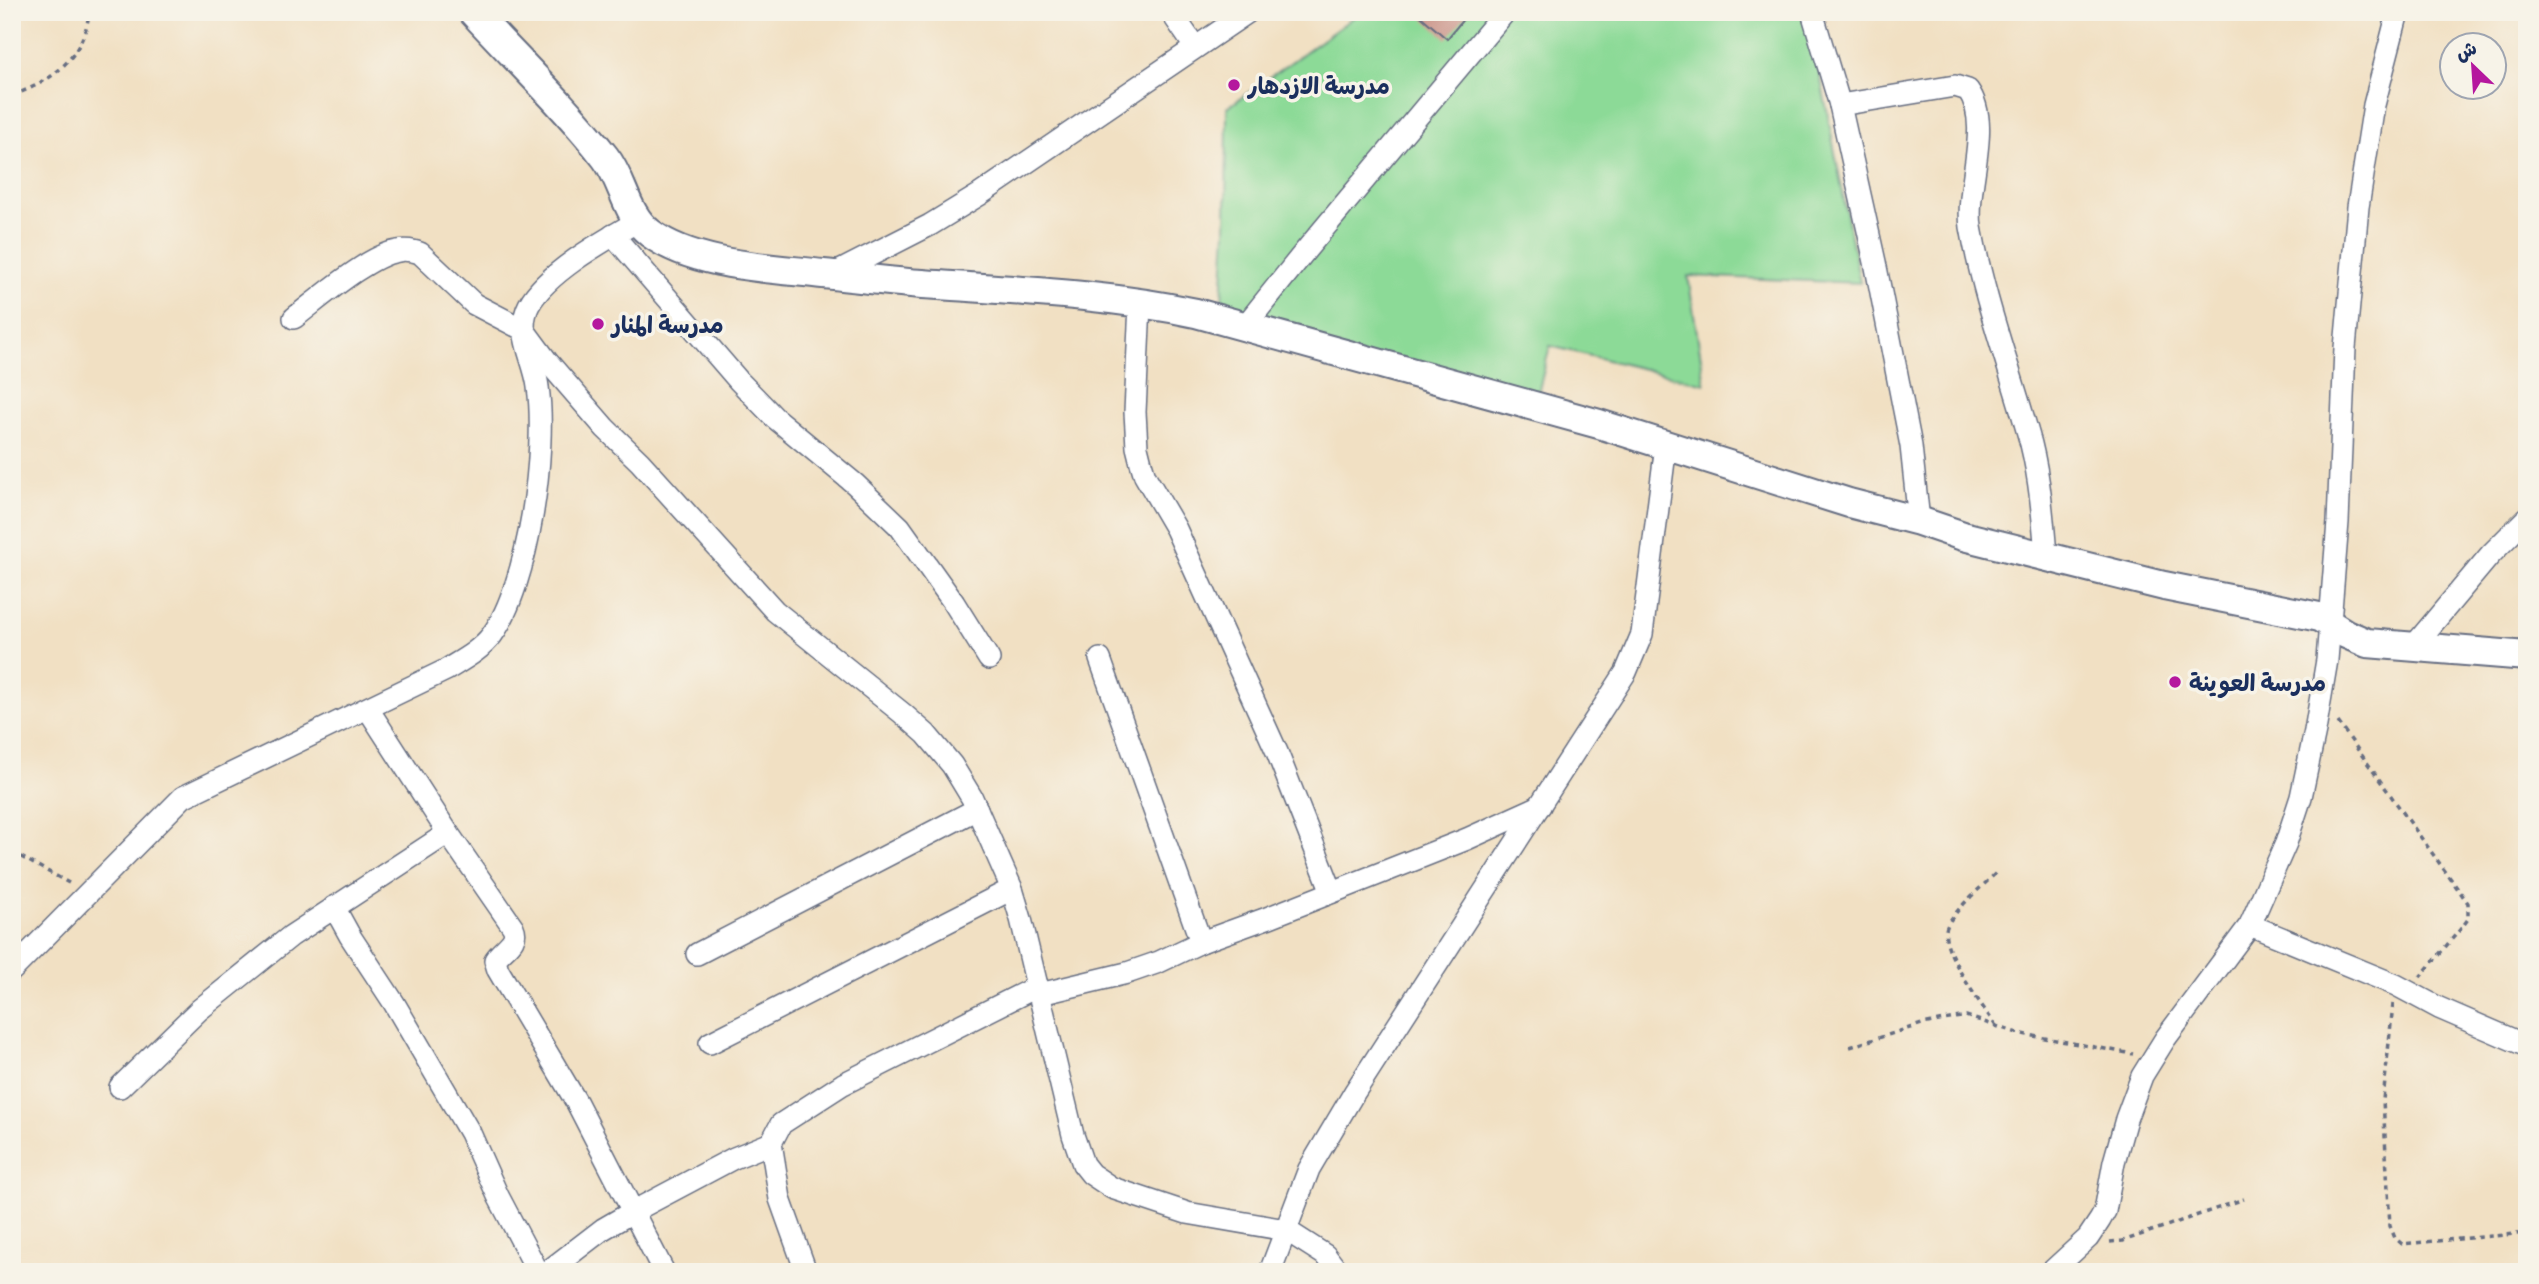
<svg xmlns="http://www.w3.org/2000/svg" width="2539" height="1284" font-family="'Patrick Hand','Playpen Sans Arabic',sans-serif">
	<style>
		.green { fill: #8cda97; stroke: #54847a; stroke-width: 2 }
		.building { fill: #ce9b91 }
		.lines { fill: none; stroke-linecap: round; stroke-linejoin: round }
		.minor-casing { stroke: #666d81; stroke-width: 24 }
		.tertiary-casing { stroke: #666d81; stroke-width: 32 }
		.path { stroke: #666d81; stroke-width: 3.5; stroke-dasharray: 5 5; stroke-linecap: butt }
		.minor { stroke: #fff; stroke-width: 21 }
		.tertiary { stroke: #fff; stroke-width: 28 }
		.poi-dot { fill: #b5179e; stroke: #f7f3e8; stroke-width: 2.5 }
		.labels { text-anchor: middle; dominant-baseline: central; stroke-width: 7; stroke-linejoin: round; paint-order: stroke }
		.poi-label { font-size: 23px; font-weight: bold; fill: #1b2f5e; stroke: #f7f3e8; text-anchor: start }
	</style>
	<rect width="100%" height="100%" fill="#f7f3e8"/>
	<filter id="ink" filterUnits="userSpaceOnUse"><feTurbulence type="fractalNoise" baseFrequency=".0143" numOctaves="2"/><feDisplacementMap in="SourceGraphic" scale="14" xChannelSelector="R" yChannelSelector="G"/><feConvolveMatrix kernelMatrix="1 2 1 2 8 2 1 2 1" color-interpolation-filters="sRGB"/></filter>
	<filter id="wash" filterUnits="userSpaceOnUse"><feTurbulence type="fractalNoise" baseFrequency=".00686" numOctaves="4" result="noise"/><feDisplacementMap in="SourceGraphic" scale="28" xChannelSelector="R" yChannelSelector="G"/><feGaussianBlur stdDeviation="1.57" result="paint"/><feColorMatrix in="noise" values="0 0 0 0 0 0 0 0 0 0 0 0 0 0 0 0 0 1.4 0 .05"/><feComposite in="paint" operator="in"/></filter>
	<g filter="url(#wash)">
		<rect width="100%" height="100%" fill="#f1e0c3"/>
		<polygon class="green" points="1361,12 1808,12 1860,283 1688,276 1705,384 1550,346 1536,401 1221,318 1226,231 1227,108"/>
		<g id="blocks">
			<polygon class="building" points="1416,12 1469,12 1447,39"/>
		</g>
	</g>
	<g filter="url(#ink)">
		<use href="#blocks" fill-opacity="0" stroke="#666d81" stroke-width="2"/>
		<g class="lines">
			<g class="minor-casing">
				<g id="minor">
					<polyline points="1171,12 1195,47"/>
					<polyline points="1812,12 1840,105 1875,262 1911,446 1919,521"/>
					<path d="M1840,105L1955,86L1968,90C1993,125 1965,185 1971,227C1984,301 2011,371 2031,444C2040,480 2043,518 2046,555"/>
					<polyline points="613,235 739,381 775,418 855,484 900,527 954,603 989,659"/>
					<polyline points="832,275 930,225 979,195 1248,12"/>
					<polyline points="1140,304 1135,412 1137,447 1141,463 1145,476 1176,529 1277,752 1332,892"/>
					<path d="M294,318C319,299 369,255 398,251C406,249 413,251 420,253L474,304L524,330L547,361L605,428L640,462L775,611L902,713L926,734L952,765L972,798L1012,889L1021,919L1073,1135L1083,1164L1091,1174L1112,1188L1187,1213L1286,1230L1325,1255L1338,1272"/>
					<polyline points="1245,326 1306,250 1505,12"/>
					<polyline points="2413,647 2491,554 2527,518"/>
					<polyline points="1100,659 1201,942"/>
					<path d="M368,709L448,833L513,927C520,942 502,948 495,960L498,970L577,1103L664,1272"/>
					<polyline points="334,907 350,936 394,1003 470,1133 498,1196 538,1272"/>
					<polyline points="2250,925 2396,985 2439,1008 2527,1046"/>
					<polyline points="697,954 977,809"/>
					<path d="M12,970L183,797L446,670C462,660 480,651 492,635C529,584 547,449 538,387C535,360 515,332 529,305C547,272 605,240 638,221"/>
					<polyline points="1040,994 1127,973 1159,962 1201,942 1267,918 1467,839 1540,806"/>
					<polyline points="710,1043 1012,889"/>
					<polyline points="120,1087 199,1010 291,936 448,833"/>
					<polyline points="804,1266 780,1199 771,1143 781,1124 843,1084 1038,986"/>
					<polyline points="547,1272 603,1229 634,1211 734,1158 771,1143"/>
					<polyline points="1270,1272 1309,1169 1354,1093 1626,672 1642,634 1666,445"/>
					<polyline points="2051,1272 2088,1238 2100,1220 2105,1211 2114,1162 2126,1119 2142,1076 2165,1039 2250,925 2286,843 2301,797 2315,731 2327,660 2338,522 2345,348 2358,207 2374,105 2398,12"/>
				</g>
			</g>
			<g class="tertiary-casing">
				<path id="tertiary" d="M473,12C517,60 565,106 605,157C624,181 625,214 650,233C693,266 771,268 823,274C862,278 900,283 939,285C1025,291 1112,295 1196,313L1599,424L1849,503L1919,521L1963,536L2164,586L2319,617L2346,634L2367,643L2527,656"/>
			</g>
			<g class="path">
				<path d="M12,95C52,83 85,55 89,12"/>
				<polyline points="2338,722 2468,903 2468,919 2463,926 2420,977"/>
				<polyline points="12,852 69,883"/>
				<polyline points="2393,1004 2383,1100 2390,1226 2395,1238 2402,1244 2527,1233"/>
				<path d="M1996,1026C1984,1008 1941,951 1946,930C1949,914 1984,885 1996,873"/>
				<polyline points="1850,1047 1922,1024 1966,1016 2017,1033 2133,1054"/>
				<polyline points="2110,1242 2123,1241 2244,1199"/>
			</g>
			<use href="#minor" class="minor"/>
			<use href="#tertiary" class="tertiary"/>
		</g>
	</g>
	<g class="poi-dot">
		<circle cx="1234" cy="85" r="7"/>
		<circle cx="598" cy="324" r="7"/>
		<circle cx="2175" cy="682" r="7"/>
	</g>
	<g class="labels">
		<g class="poi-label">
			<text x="1248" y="85">مدرسة الازدهار</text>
			<text x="612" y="324">مدرسة المنار</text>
			<text x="2189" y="682">مدرسة العوينة</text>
		</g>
	</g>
	<rect width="2539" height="1284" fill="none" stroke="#f7f3e8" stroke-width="42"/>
	<g transform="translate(2473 66) rotate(335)"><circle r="33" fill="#f7f3e8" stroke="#9fa5b1" stroke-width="2"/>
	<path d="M0-5L12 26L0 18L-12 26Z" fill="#b5179e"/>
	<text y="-10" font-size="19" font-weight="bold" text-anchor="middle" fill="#1b2f5e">ش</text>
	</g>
</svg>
